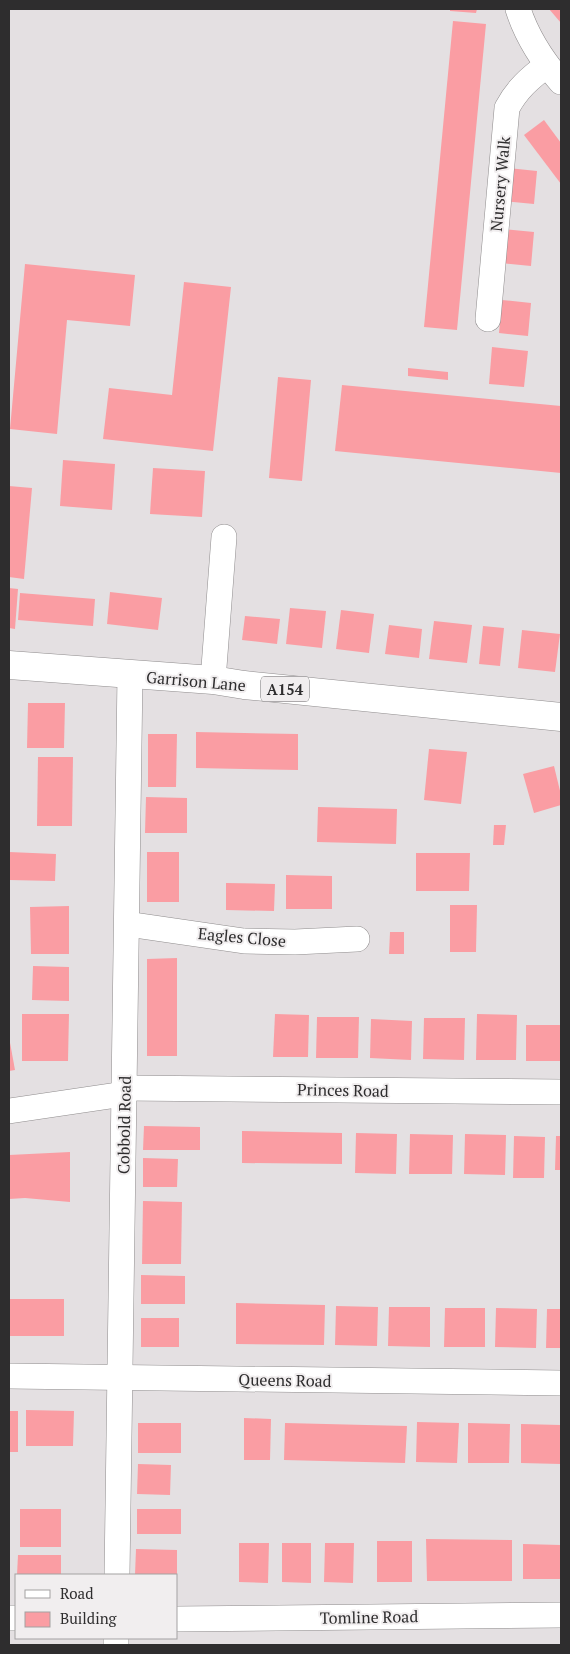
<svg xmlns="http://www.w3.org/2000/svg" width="570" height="1654" font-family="'PT Serif',serif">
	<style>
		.building { fill: #fa9da3 }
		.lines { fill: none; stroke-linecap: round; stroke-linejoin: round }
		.minor-casing { stroke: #8f8c8d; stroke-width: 26 }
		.major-casing { stroke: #8f8c8d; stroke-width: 29 }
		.minor { stroke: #fff; stroke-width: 25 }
		.major { stroke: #fff; stroke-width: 28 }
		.labels { text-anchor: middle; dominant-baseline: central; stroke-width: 4; stroke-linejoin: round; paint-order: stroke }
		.shield { fill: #f1eeef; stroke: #686768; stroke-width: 1 }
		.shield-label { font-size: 15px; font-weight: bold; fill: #2e2d2e }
		.street-label { font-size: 16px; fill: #2e2d2e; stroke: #f1eeef }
	</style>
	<rect width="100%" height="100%" fill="#e4e0e2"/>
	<g class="building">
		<polygon points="450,9 477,9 476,13 450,11"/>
		<polygon points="549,9 561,9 561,23"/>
		<polygon points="453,21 486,24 457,330 424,327"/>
		<polygon points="544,120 561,143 561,184 524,135"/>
		<polygon points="507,168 537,171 534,204 504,201"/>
		<polygon points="504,229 534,232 531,266 501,263"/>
		<polygon points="25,264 135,275 130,326 67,320 57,434 10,429"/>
		<polygon points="184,282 231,287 213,451 103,439 109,388 172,395"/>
		<polygon points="502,300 531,303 528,336 499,333"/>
		<polygon points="492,347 528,351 524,387 489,384"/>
		<polygon points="408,368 448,372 448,380 408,376"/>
		<polygon points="278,377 311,380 302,481 269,478"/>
		<polygon points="342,385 561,406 561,473 335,451"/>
		<polygon points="63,460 115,464 112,510 60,506"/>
		<polygon points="153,468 205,471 202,517 150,514"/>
		<polygon points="9,486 32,488 24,579 9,577"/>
		<polygon points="9,588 18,589 15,629 9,628"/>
		<polygon points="110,592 162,598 158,630 107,624"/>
		<polygon points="20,593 95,599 93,626 18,620"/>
		<polygon points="290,608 326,611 322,648 286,644"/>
		<polygon points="341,610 374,614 369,653 336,649"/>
		<polygon points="245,616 280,619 277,644 242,640"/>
		<polygon points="434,621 472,625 467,663 429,659"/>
		<polygon points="389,625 422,629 419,658 385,654"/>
		<polygon points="483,626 504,628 500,666 479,664"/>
		<polygon points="522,630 560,634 555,672 518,668"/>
		<polygon points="28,703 65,703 64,748 27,748"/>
		<polygon points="196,732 298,734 298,770 196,768"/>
		<polygon points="148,734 177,734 176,787 148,787"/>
		<polygon points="429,749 467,752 461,804 424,800"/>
		<polygon points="38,757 73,757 72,826 37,826"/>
		<polygon points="554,766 561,795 561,805 534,813 523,774"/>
		<polygon points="146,797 187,798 187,833 145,833"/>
		<polygon points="318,807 397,809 396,844 317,842"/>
		<polygon points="494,825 506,825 504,845 493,845"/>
		<polygon points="9,852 56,854 55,881 9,880"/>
		<rect x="147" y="852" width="32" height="50"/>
		<polygon points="416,853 470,853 469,891 416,891"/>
		<polygon points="286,875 332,876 332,909 286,909"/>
		<polygon points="226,883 275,884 274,911 226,910"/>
		<polygon points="450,905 477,905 476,952 450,952"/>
		<polygon points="69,906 69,954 31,954 30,907"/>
		<polygon points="390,932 404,932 404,954 389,954"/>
		<polygon points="177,958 177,1056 147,1056 147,959"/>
		<polygon points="33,966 69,967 69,1001 32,1000"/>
		<polygon points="22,1014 69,1014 68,1061 22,1061"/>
		<polygon points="275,1014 309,1015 308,1057 273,1057"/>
		<polygon points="477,1014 517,1015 516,1060 476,1060"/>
		<polygon points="317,1017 359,1017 358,1058 316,1058"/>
		<polygon points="424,1018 465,1018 464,1060 423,1059"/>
		<polygon points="371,1019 412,1021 411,1060 370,1058"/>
		<rect x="526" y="1025" width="35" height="36"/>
		<polygon points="9,1037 15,1070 9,1071"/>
		<polygon points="144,1126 200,1127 200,1150 143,1150"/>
		<polygon points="242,1131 342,1133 342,1164 242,1163"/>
		<polygon points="356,1133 397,1134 396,1174 355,1173"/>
		<polygon points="410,1134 453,1135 452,1174 409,1174"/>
		<polygon points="465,1134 506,1135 505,1175 464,1174"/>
		<polygon points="514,1136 545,1137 544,1178 513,1178"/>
		<polygon points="556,1136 561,1136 561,1170 555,1170"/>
		<polygon points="70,1152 70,1202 25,1198 9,1199 9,1155"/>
		<polygon points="143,1158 178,1159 177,1187 143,1187"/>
		<polygon points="143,1201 182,1202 181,1264 142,1264"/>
		<polygon points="141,1275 185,1276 185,1304 141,1304"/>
		<rect x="9" y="1299" width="55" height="37"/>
		<polygon points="236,1303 325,1305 324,1345 236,1344"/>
		<polygon points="336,1306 378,1307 377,1346 335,1345"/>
		<polygon points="389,1307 430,1307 430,1347 388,1346"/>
		<polygon points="445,1308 485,1308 485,1347 444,1347"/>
		<polygon points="496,1308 537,1309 536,1348 495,1347"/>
		<polygon points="547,1309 561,1309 561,1348 546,1348"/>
		<rect x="141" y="1318" width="38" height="29"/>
		<polygon points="26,1410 74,1411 73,1446 26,1446"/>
		<rect x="9" y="1411" width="9" height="41"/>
		<polygon points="244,1418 271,1419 270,1460 244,1460"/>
		<polygon points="417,1422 459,1423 457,1463 416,1462"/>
		<rect x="138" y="1423" width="43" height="30"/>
		<polygon points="285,1423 407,1426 405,1463 284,1460"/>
		<polygon points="468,1423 510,1424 509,1463 468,1463"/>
		<polygon points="521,1424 561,1425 561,1464 521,1463"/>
		<polygon points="138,1464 171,1465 170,1495 137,1494"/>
		<rect x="20" y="1509" width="41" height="38"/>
		<rect x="137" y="1509" width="44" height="25"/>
		<polygon points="426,1539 512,1540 512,1581 427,1581"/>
		<rect x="377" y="1541" width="35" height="41"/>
		<polygon points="239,1543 269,1543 268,1583 239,1582"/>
		<polygon points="282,1543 311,1543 311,1583 282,1582"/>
		<polygon points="325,1543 354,1543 353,1583 324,1582"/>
		<polygon points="523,1544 561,1545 561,1579 523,1579"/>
		<polygon points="136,1549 177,1550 177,1575 135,1575"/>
		<polygon points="18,1555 61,1555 61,1575 17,1575"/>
	</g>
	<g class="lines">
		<g class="minor-casing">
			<g id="minor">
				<path d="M518,9C527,37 542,60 561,82"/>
				<path d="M488,319L507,108C517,89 530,78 547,65"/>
				<polyline points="213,680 224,537"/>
				<polyline points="127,924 244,941 295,942 357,939"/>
				<polyline points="124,1088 561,1092"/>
				<polyline points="9,1111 124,1094"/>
				<polyline points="9,1376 561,1383"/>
				<polyline points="117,1575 130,675"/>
				<polyline points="9,1618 16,1618"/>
				<polyline points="176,1619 561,1615"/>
				<polyline points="116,1645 116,1638"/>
			</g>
		</g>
		<g class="major-casing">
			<polyline id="major" points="9,665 213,680 244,685 561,717"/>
		</g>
		<use href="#minor" class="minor"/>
		<use href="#major" class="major"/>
	</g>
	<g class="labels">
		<rect class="shield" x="261" y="676.5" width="48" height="25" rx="4"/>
		<g class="shield-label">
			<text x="285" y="689">A154</text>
		</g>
		<g class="street-label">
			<text transform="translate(500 184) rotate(-85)">Nursery Walk</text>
			<text transform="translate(196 681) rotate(5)">Garrison Lane</text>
			<text transform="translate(242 937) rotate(5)">Eagles Close</text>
			<text transform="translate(343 1090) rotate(1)">Princes Road</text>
			<text transform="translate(124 1125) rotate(-89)">Cobbold Road</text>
			<text transform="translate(285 1380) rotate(1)">Queens Road</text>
			<text transform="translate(369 1617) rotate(-1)">Tomline Road</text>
		</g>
	</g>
	<rect width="570" height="1654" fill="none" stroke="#2e2d2e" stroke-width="20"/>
	<rect x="15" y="1574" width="162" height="65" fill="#f1eeef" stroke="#a3a1a2"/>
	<rect x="25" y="1590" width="25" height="8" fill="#ffffff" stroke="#a3a1a2"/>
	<text x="60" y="1599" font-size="15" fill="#2e2d2e">Road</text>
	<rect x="25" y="1612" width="25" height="15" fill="#fa9da3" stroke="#a3a1a2"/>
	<text x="60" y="1624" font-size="15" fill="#2e2d2e">Building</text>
</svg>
